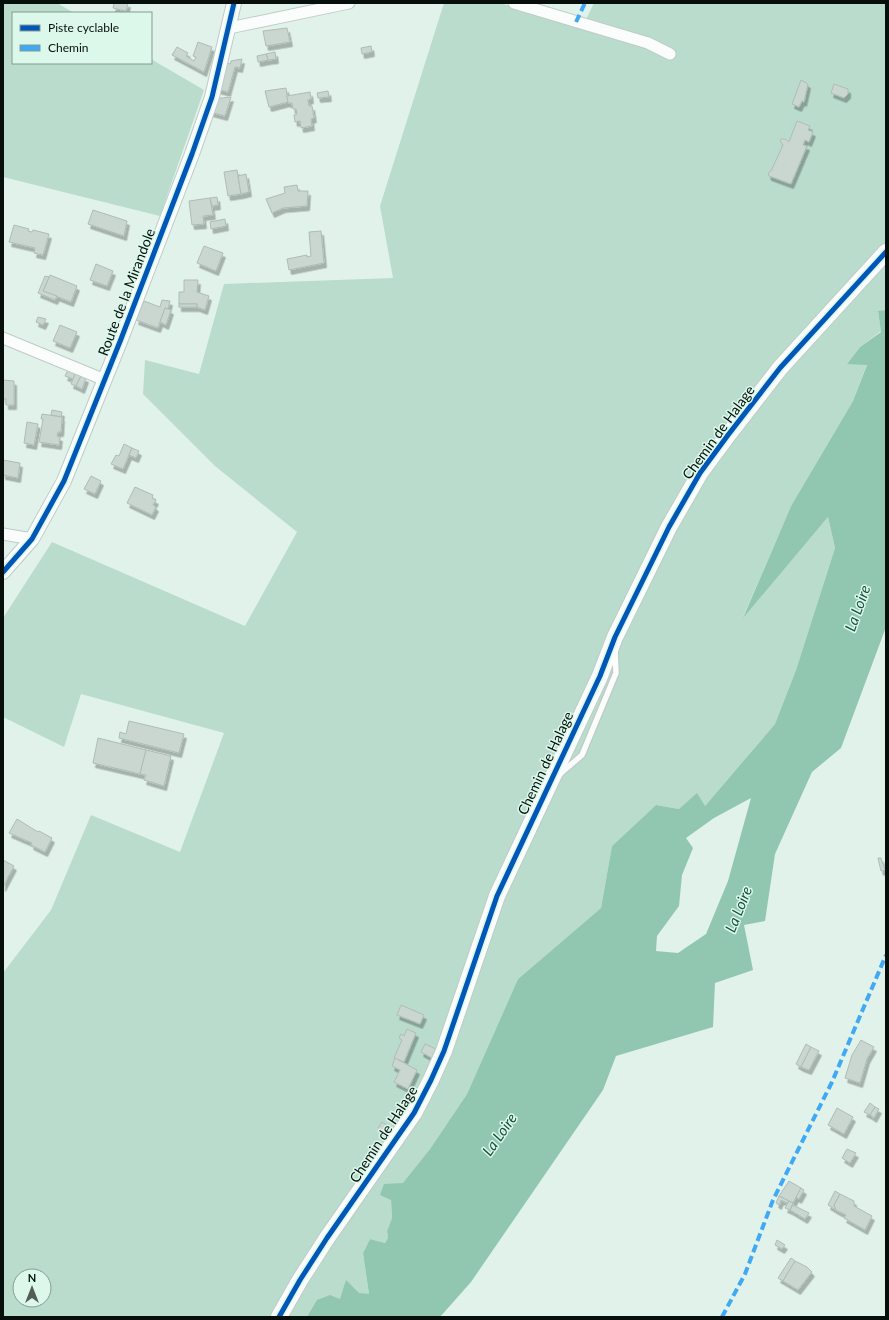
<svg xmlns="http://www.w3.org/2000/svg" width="889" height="1320" font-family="Lato,sans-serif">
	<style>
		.green { fill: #b9dccd; fill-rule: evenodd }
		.water { fill: #91c7b1; fill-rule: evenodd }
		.building { fill: #cad7d1; stroke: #afbcb6; filter: url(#shadow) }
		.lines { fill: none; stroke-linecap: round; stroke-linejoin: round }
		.service-casing { stroke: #bfccc6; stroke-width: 8 }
		.minor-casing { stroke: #bfccc6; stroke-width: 13 }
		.tertiary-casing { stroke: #bfccc6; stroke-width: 16 }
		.secondary-casing { stroke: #bfccc6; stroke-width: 18 }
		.service { stroke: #fafdfc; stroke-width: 5.5 }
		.minor { stroke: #fafdfc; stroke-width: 11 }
		.tertiary { stroke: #fafdfc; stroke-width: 14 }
		.secondary { stroke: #fafdfc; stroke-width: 16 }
		.quiet { stroke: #3fa9f5; stroke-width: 4; stroke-dasharray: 8 4; stroke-linecap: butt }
		.cycleway-casing { stroke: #dbf8eb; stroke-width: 8 }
		.cycleway { stroke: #0057b8; stroke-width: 5 }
		.labels { text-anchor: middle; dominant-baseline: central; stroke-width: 3; stroke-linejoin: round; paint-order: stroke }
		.street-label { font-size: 14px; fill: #060f0b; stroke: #dbf8eb }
		.water-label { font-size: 15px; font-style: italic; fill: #18503e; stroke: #dbf8eb }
	</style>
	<defs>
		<filter id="shadow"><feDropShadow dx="2.5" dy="4.5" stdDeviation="0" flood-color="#0004"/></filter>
	</defs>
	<rect width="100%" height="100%" fill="#e1f2ea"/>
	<g class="green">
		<polygon points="3,3 57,3 74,13 13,13 13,63 151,63 151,59 204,90 160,216 3,177"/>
		<path d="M444,3H500L582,28L594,3H886V310L878,312L881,331L860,347L847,364H867L853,401L791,506L743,617L828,517L835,548L796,670L775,724L705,806L679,809L656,805L612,846L601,908L518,979L467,1094L430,1149L391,1200L392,1218L387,1231L388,1238L385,1243L370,1239L363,1253L369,1294C353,1293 316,1304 307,1317H3V973L51,910L91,815L180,852L224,733L81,694L64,747L3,717V618L52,542L245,626L297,532L215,466L143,394L145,360L199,374L224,284L393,278L380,206ZM20,1276H44V1300H20Z"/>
	</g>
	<path class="water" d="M886,310V627L841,748L812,772L775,854L765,921L744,925L753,970L715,983L713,1027L616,1056L603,1090L471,1282L440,1317H307L317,1300L330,1295L340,1299L346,1280L359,1293L369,1294L363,1253L370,1239L385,1243L388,1238L387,1231L392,1218L391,1200L380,1195L384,1184L403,1183L430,1149L467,1094L518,979L601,908L612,846L656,805L679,809L697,793L705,806L775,724L796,670L835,548L828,517L743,618L791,506L853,401L867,365L847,364L860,347L881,332L878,311ZM751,798L728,881L706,934L678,953L656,951L657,936L679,906L682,875L693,848L686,838L714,818Z"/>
	<g class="building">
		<polygon points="114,3 128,3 126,11 113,8"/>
		<polygon points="287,28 290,42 266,46 263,31"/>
		<polygon points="198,42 212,47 204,72 172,55 177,47 188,53 186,56 194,61 196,57 193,56"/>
		<polygon points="371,46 372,52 362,54 361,48"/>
		<polygon points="275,52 276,59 268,60 266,54"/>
		<polygon points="266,54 268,60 258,62 257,56"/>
		<polygon points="242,59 240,68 235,67 228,92 217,89 226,63 230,64 231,61"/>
		<polygon points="801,80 808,84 804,102 802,101 799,107 792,104"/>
		<polygon points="834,84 848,89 848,94 844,98 831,93"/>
		<polygon points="286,88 288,102 269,107 265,91"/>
		<polygon points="328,91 329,97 318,98 317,93"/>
		<polygon points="310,92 311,99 308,100 309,106 312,106 314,118 311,119 312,126 301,128 300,121 295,122 294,115 297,114 296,109 293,109 292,103 288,103 287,96"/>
		<polygon points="231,97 225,116 210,112 214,99"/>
		<polygon points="797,121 810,126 808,130 813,132 809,142 805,140 803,145 807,146 791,184 769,176 768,173 771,171 783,145 780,141 781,139 785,139 789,142"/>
		<polygon points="237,170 241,194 228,196 224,172"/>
		<polygon points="246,174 249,192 241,194 238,176"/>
		<polygon points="297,185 298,191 308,191 307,206 283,208 272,213 266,199 285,193 284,187"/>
		<polygon points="217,197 218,205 212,206 210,198"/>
		<polygon points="210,198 213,215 203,216 204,224 192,225 189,201"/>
		<polygon points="93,210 127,221 124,236 88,224"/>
		<polygon points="225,219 226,226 211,229 210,222"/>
		<polygon points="14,225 29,229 28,231 32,232 33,230 49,234 43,255 34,253 35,248 9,242"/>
		<polygon points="321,231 324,263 289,270 287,259 307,255 307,257 311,256 309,232"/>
		<polygon points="204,246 223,253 216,271 197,263"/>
		<polygon points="96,264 113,271 107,286 90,280"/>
		<polygon points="50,275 77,286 71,302 43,291"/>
		<polygon points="45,276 49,277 43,291 57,296 55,300 38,293"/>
		<polygon points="184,280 198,280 197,292 209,296 205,310 197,307 197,304 179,304 179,292 184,292"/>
		<polygon points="162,300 170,301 168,309 165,308 158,328 136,320 144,301 160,307"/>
		<rect x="179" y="304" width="18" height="3"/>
		<polygon points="165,308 171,310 166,325 160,322"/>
		<polygon points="38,317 46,319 43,325 36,322"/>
		<polygon points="60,325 77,332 70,348 53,341"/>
		<polygon points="68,370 75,374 73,379 65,376"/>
		<polygon points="75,374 81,376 76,386 71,384"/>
		<polygon points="81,376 86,378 82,389 76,386"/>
		<polygon points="3,380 14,381 14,405 6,405 6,399 3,399"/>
		<polygon points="52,410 62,412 61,417 51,415"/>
		<polygon points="42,414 62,417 61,432 58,432 57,436 60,437 59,445 39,442 43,419 41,419"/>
		<polygon points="27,422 38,424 34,445 24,443"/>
		<polygon points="124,444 132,448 123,469 111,464 116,455 119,456"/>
		<polygon points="132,448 139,451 136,458 129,455"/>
		<polygon points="3,460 20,463 18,478 3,475"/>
		<polygon points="91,476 101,481 95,494 84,489"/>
		<polygon points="135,487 153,495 152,498 156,500 153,505 156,507 152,515 127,503"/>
		<polygon points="129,721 184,734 179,753 119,738 120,732 126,734"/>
		<polygon points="98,738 146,750 140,774 93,763"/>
		<polygon points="146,750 171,756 164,786 144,780 146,775 140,774"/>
		<polygon points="17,819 38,832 39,831 52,838 45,852 31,845 32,843 9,833"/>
		<polygon points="878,858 881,858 885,870 881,871"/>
		<polygon points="3,860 14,866 3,887"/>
		<polygon points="401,1005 424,1015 420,1024 397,1015"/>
		<polygon points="407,1029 416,1033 404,1062 394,1058 402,1040 399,1038 401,1034 404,1036"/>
		<polygon points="861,1040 874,1047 867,1059 860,1083 845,1078 852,1055"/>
		<polygon points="425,1044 436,1049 432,1058 421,1052"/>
		<polygon points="806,1044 811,1047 801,1067 796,1064"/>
		<polygon points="811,1047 819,1051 809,1070 801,1067"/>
		<polygon points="395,1058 417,1070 408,1089 394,1082 400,1070 392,1066"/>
		<polygon points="870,1103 875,1107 870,1115 864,1112"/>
		<polygon points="875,1107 879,1109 874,1118 870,1115"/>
		<polygon points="837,1108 853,1117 844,1134 828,1125"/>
		<polygon points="382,1122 393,1129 389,1136 378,1128"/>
		<polygon points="847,1149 856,1153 850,1163 842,1158"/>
		<polygon points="789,1181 801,1188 793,1203 779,1196"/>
		<polygon points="801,1188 804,1190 799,1199 796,1197"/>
		<polygon points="835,1191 840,1194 834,1205 836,1210 828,1205"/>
		<polygon points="840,1194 854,1201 854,1206 872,1216 865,1230 844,1218 846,1215 836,1210 834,1205"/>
		<polygon points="779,1196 789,1201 787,1203 781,1200 779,1205 776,1203"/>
		<polygon points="789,1201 793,1203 790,1210 785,1208"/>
		<polygon points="793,1205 809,1213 805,1219 790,1210"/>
		<polygon points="777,1240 785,1245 782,1249 775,1245"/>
		<polygon points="791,1258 795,1261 783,1281 778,1278"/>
		<polygon points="795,1261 807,1267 812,1272 798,1290 783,1281"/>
	</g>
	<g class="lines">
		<g class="service-casing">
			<polyline id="service" points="560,774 582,755 616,673 615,651"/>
		</g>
		<g class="minor-casing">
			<g id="minor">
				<polyline points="514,3 648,43 670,54"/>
				<polyline points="229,28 349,3"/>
				<polyline points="3,338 105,380"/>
				<polyline points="3,534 32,539"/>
			</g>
		</g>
		<g class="tertiary-casing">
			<polyline id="tertiary" points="3,572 32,539 64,481 121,339 192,154 212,97 234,3"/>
		</g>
		<g class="secondary-casing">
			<polyline id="secondary" points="279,1317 300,1280 327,1238 414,1113 431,1080 444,1051 497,896 600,676 615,637 669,527 700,473 728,435 780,368 886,252"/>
		</g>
		<use href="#service" class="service"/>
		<use href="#minor" class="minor"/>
		<use href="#tertiary" class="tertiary"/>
		<use href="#secondary" class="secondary"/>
		<g class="quiet">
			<polyline points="576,22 585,3"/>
			<polyline points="722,1317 745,1274 773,1200 832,1082 886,955"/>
		</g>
		<g class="cycleway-casing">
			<g id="cycleway">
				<polyline points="3,572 32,539 64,481 121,339 192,154 212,97 234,3"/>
				<polyline points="279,1317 300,1280 327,1238 414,1113 431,1080 444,1051 497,896 600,676 615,637 669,527 700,473 728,435 780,368 886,252"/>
			</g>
		</g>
		<use href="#cycleway" class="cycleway"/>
	</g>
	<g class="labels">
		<g class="street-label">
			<text transform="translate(126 292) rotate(-69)">Route de la Mirandole</text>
			<text transform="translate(718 432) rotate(-54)">Chemin de Halage</text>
			<text transform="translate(545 763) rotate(-65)">Chemin de Halage</text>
			<text transform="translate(383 1134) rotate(-57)">Chemin de Halage</text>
		</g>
		<g class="water-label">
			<text transform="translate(857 608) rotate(-70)">La Loire</text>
			<text transform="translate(738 909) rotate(-68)">La Loire</text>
			<text transform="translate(499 1134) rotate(-55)">La Loire</text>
		</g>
	</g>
	<rect width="889" height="1320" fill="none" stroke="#060f0b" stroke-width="8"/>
	<rect x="12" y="12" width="140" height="52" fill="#dbf8eb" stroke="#869b91"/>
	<rect x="20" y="25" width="20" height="6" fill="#0057b8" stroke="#869b91"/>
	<text x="48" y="32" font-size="12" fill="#060f0b">Piste cyclable</text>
	<rect x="20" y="45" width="20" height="6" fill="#3fa9f5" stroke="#869b91"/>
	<text x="48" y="52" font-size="12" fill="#060f0b">Chemin</text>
	<g transform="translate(32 1288)"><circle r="19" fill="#dbf8eb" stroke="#869b91"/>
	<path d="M0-3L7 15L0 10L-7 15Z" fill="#535e59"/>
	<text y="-6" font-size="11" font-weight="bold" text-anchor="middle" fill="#060f0b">N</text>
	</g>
</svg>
